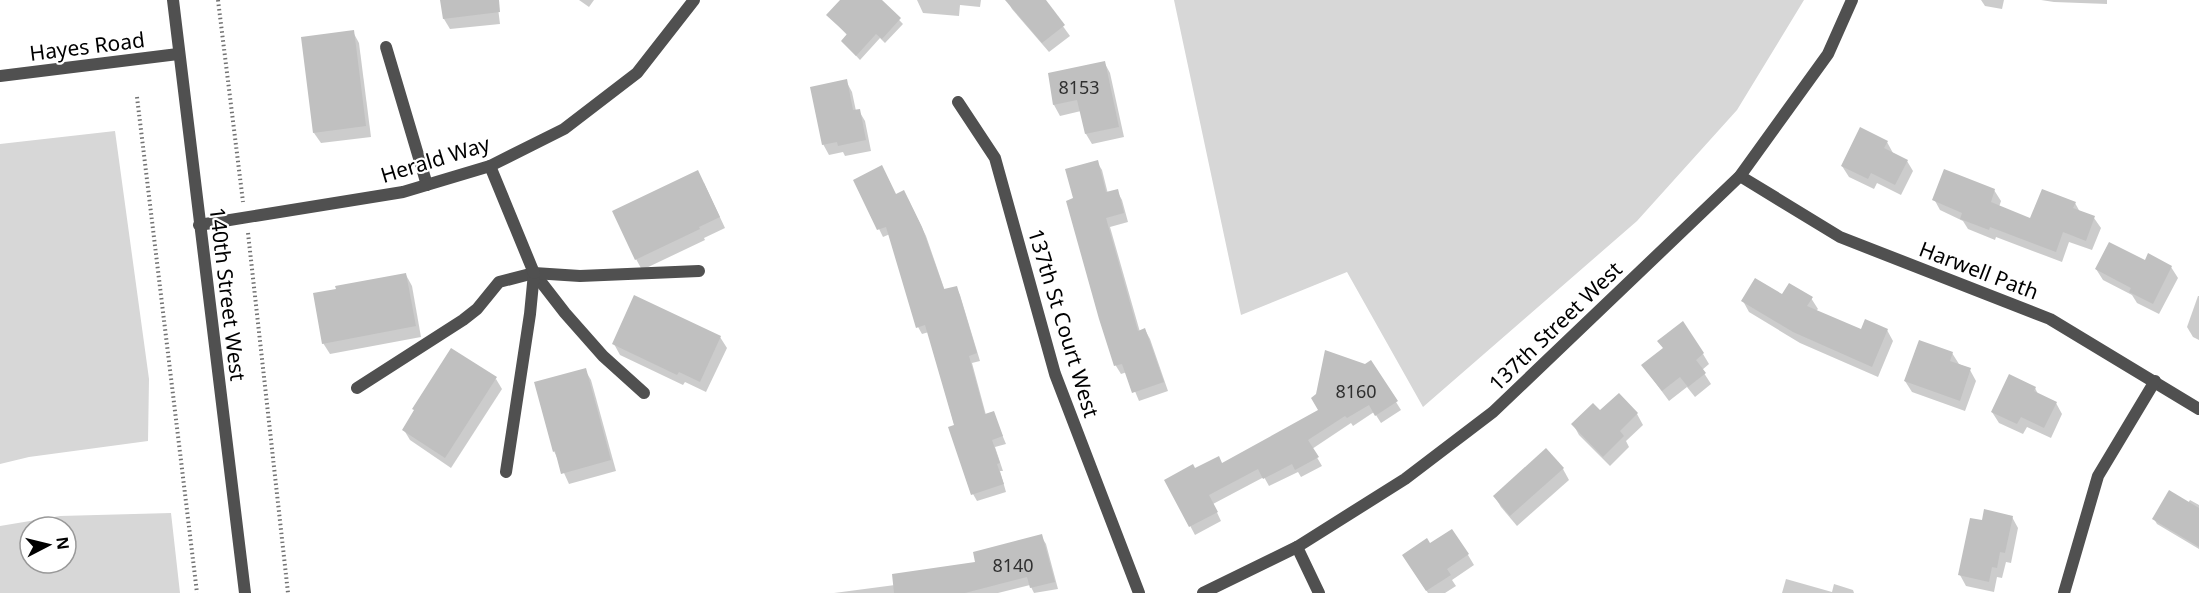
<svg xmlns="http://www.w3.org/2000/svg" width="2199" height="593" font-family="'Noto Sans',sans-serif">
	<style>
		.green { fill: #d7d7d7; fill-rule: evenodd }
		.shadow { fill: #0003 }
		.building { fill: #c0c0c0 }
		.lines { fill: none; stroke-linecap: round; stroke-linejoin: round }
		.path { stroke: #727272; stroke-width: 4; stroke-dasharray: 1.5 3; stroke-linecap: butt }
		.service { stroke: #505050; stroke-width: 12 }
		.minor { stroke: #505050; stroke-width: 12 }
		.tertiary { stroke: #505050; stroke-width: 12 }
		.labels { text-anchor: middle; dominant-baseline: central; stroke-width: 4.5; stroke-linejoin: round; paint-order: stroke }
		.number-label { font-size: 18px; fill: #303030 }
		.street-label { font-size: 21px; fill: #000; stroke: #fff }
	</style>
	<rect width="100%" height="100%" fill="#fff"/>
	<g class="green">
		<polygon points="1174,0 1804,0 1737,110 1637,221 1423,407 1347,272 1241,315"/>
		<polygon points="115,131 149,379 148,441 29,457 0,464 0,144"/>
		<path d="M171,513L180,593H0V526L60,516ZM30,527H66V563H30Z"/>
	</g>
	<g class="shadow">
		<polygon points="442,0 497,0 500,24 450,29 444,19"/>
		<polygon points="579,0 594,0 589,7"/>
		<polygon points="842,0 880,0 903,24 885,43 880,38 860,60 843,42 848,36 828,15"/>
		<polygon points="917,0 981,0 980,7 960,5 959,16 923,13"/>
		<polygon points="1007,0 1044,0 1070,36 1049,52 1012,9"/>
		<polygon points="1981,0 2004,0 2002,9 1985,6"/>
		<polygon points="2041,0 2107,0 2107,4 2054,2"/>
		<polygon points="353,32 359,43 371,137 321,143 314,133"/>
		<polygon points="1104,62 1110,73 1124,137 1092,144 1086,134 1081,111 1060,116 1054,105 1049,74"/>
		<polygon points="846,81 852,92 856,111 859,111 865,121 871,151 845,156 843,152 829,155 823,144"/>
		<polygon points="1887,142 1893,153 1907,161 1913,171 1901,195 1877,183 1874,189 1849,177 1842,166"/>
		<polygon points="1097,162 1102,170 1108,194 1117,191 1122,200 1128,222 1110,227 1140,332 1145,330 1150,339 1168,391 1139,401 1127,372 1121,374 1116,366 1100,319 1075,200"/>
		<polygon points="855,180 908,199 926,236 945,291 956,287 960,295 980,361 972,363 986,415 993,413 1006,444 995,447 1003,471 1000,471 1006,492 977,501 973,494 929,332 922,334 918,327 890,234 883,237"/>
		<polygon points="704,183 725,228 704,238 705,240 642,270 636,259"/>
		<polygon points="1994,190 2001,201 1999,207 2031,220 2075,203 2080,212 2094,218 2101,228 2092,250 2069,242 2062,262 1996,237 1995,240 1968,229 1963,221 1940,210 1934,199"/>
		<polygon points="2146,262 2171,267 2178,278 2159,314 2137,303 2132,295 2103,280 2096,269"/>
		<polygon points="406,275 412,286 421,337 330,354 323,343"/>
		<polygon points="1783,296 1811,298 1818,309 1816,311 1861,331 1887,330 1893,341 1878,377 1800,343 1749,312 1743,301"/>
		<polygon points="2198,296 2199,296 2199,340 2193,337 2187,327"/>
		<polygon points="720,337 727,348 706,392 685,382 683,385 620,355 614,344"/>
		<polygon points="1952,353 1959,364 1970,370 1976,381 1965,411 1912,392 1905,381"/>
		<polygon points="1703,354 1709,364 1702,370 1711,384 1695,397 1687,387 1669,401 1643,366"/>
		<polygon points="585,370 591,380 616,471 569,484 554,451"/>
		<polygon points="496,379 502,389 451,468 410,440 404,430"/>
		<polygon points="2035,388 2039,396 2056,403 2062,414 2051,438 2027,427 2023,434 1999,423 1992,412"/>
		<polygon points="1313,398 1396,402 1401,410 1381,423 1374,412 1353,426 1351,423 1312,449 1322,466 1301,477 1298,472 1269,486 1264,477 1213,504 1221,521 1195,535 1166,480 1195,470 1222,465 1320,411"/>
		<polygon points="1600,412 1637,414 1643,425 1626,441 1629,447 1610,466 1579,435 1573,424"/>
		<polygon points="1546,450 1563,469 1569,480 1517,526 1501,507 1495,497"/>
		<polygon points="2190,500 2199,505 2199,549 2157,524 2154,519 2188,503"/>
		<polygon points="2012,517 2018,528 2011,563 2006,562 2002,578 1997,577 1994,592 1966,586 1960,575 1983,522"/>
		<polygon points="1041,536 1046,544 1058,589 1034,593 1030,585 998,593 834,593 895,585 977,563"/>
		<polygon points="1430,546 1468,555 1474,565 1452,580 1456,586 1445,593 1428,593 1410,566"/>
		<polygon points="1786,579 1832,592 1834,584 1853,590 1854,593 1782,593"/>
	</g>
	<g class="building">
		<polygon points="440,0 499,0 500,12 443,19"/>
		<polygon points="840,0 882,0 901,18 882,39 876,34 856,56 841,41 847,34 826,15"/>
		<polygon points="1005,0 1046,0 1065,25 1042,43"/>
		<polygon points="354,30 366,126 313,133 301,37"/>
		<polygon points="1105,61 1119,127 1085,134 1077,100 1053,105 1048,73"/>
		<polygon points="847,79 853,110 860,109 866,140 838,146 837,142 822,145 810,87"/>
		<polygon points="1860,127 1888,141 1884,148 1908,160 1895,185 1871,173 1868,179 1841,166"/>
		<polygon points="1098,160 1106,192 1118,189 1124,213 1106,218 1138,331 1145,328 1164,382 1132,393 1122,364 1114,366 1099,319 1066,201 1073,198 1065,169"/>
		<polygon points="882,165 896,194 904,190 922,227 944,289 957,286 977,353 969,356 985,414 994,411 1003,436 992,440 1000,463 997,464 1004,484 971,495 948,427 954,425 925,325 916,328 886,227 877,230 853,180"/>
		<polygon points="1944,169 1995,189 1991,202 2030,218 2042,189 2076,202 2073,208 2095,216 2086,241 2063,232 2056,252 1990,227 1989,230 1960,219 1962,213 1932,200"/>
		<polygon points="698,170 720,217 699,227 700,229 635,260 612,211"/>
		<polygon points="2109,242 2145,260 2148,253 2172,266 2153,304 2129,292 2131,288 2095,269"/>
		<polygon points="406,273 416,326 322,344 313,293 336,289 335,286"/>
		<polygon points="1755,278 1782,294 1789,283 1813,297 1807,306 1861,329 1865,319 1888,329 1872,367 1793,332 1741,301"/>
		<polygon points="634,295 721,336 700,382 679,372 677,375 612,344"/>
		<polygon points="1683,321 1704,353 1696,360 1706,373 1688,387 1680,377 1662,391 1641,365 1663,348 1657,341"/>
		<polygon points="1919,340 1953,352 1950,361 1971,368 1960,401 1904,381"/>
		<polygon points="451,348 497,377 445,458 402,430 414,410 412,409"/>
		<polygon points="1325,350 1365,364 1371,360 1398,401 1375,416 1369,405 1347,418 1345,416 1308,440 1319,457 1295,470 1292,464 1263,479 1258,469 1209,495 1218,512 1189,527 1164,480 1193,464 1195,468 1219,456 1222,463 1318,410 1311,398 1316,394"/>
		<polygon points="586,368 611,460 561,474 555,451 553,452 534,382"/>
		<polygon points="2009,374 2036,387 2034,391 2057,402 2044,428 2021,417 2017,424 1991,412"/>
		<polygon points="1619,393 1638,413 1620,431 1624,436 1603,457 1571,424 1593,403 1600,410"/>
		<polygon points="1546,448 1564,468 1510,516 1493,496"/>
		<polygon points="2169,490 2199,508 2199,547 2152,519"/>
		<polygon points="1984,509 2013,516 2005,553 2000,552 1997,568 1992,567 1989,582 1958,575 1970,518 1982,520"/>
		<polygon points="1452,529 1469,554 1447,569 1451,575 1426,591 1402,555 1427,538 1430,543"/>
		<polygon points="1042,534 1055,582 1030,588 1027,577 965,593 894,593 892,574 975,562 973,552"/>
	</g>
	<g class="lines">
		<g class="path">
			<polyline points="218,0 243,202"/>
			<polyline points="137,97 197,593"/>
			<polyline points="248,233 288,593"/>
		</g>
		<g class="service">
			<polyline points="386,47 427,185"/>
			<polyline points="534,273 565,313 603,356 644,393"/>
			<polyline points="357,388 463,320 477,309 499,282 534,273 580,276 699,271"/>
			<polyline points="506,472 530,314 534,273"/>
		</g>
		<g class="minor">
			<polyline points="958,102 995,158 1055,374 1139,593"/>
			<polyline points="490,166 534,273"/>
			<polyline points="1740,176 1840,237 2050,319 2199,409"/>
			<polyline points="199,225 403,192 490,166 564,129 637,73 694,0"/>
			<polyline points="1297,547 1319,593"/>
			<polyline points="1203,593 1297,547 1405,479 1493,412 1740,176 1828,54 1852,0"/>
			<polyline points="2064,593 2098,476 2155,381"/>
		</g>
		<g class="tertiary">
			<polyline points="173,0 245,593"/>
			<polyline points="0,76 178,54"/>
		</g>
	</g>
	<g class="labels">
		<g class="number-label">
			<text x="1079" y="87">8153</text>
			<text x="1356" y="391">8160</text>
			<text x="1013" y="565">8140</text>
		</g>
		<g class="street-label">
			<text transform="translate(87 46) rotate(-7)">Hayes Road</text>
			<text transform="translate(435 159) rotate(-17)">Herald Way</text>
			<text transform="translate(1979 270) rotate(21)">Harwell Path</text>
			<text transform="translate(228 294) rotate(83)">140th Street West</text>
			<text transform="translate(1064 323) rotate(73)">137th St Court West</text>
			<text transform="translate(1555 326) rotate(-44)">137th Street West</text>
		</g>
	</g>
	<g transform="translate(48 545) rotate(83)"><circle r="28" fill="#ffffff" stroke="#999999" stroke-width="1.5"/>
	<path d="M0-4.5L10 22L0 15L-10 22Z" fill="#000000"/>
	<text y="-9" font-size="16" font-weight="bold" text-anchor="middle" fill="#000000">N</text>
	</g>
</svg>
